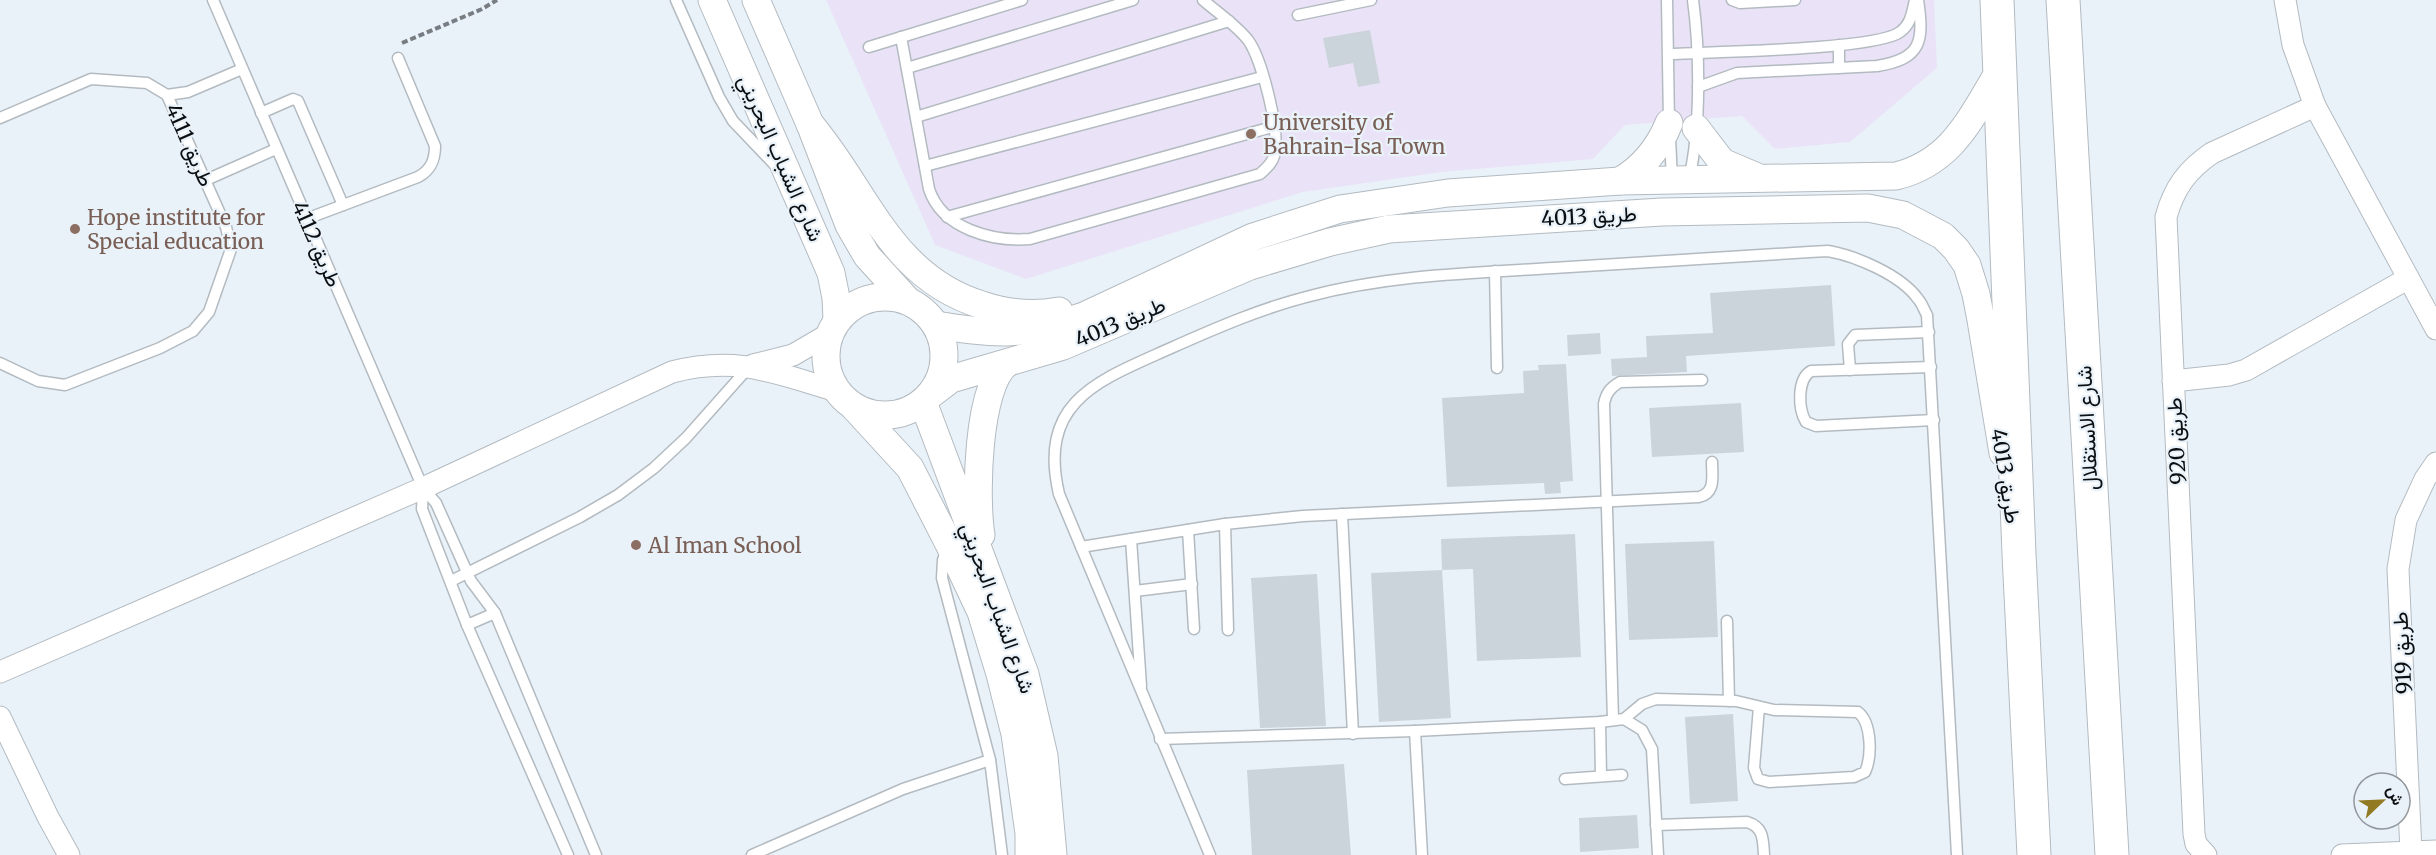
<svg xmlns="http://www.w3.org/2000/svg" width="2436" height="855" font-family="Merriweather,Vazirmatn,serif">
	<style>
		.education { fill: #eae3f8 }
		.building { fill: #ccd4db }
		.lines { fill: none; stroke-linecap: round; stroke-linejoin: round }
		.service-casing { stroke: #b3bbc1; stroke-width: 13 }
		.minor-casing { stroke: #b3bbc1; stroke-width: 23 }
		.tertiary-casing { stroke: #b3bbc1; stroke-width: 29 }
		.primary-casing { stroke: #b3bbc1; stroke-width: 35 }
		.path { stroke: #787d82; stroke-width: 4; stroke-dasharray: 6 3; stroke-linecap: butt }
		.service { stroke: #fff; stroke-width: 10 }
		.minor { stroke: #fff; stroke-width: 21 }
		.tertiary { stroke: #fff; stroke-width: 27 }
		.primary { stroke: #fff; stroke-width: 33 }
		.education-dot { fill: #8d6e63; stroke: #eaf2f9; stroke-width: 2 }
		.labels { text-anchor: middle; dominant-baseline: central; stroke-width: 4.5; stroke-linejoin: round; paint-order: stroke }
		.education-label { font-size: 21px; fill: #785e54; stroke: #eaf2f9; text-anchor: start }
		.street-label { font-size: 21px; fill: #0c0f11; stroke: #eaf2f9 }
	</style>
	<rect width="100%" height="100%" fill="#eaf2f9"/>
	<polygon class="education" points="826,0 1934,0 1937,68 1850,142 1775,149 1742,116 1625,125 1593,159 1442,172 1303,192 1026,279 935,245"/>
	<g class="building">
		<polygon points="1370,30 1380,83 1358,87 1353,63 1329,68 1323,38"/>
		<polygon points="1831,285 1835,346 1686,356 1687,372 1612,376 1611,359 1647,357 1646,336 1713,333 1710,293"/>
		<polygon points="1600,333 1601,354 1568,356 1567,335"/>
		<polygon points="1566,364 1573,481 1560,482 1561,493 1545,494 1544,483 1447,487 1442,398 1524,393 1523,371 1539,370 1538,365"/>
		<polygon points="1741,403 1744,452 1652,457 1649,408"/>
		<polygon points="1575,534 1581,657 1477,661 1473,569 1442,570 1441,539"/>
		<polygon points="1714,541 1718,637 1629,640 1625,544"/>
		<polygon points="1442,570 1451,718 1379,722 1371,573"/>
		<polygon points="1317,574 1326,726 1260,728 1251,578"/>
		<polygon points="1733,714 1738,801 1690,804 1685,717"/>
		<polygon points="1344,764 1351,855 1252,855 1247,770"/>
		<polygon points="1637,815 1639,848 1580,852 1579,818"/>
	</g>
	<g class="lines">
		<g class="service-casing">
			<g id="service">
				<polyline points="213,0 423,488"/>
				<polyline points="676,0 719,97 733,121 775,165"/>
				<polyline points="1667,0 1669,123"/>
				<polyline points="1732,0 1740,3 1795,0"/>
				<polyline points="1298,15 1371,0"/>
				<path d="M901,37L929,189C942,229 993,242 1030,239L1260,174C1266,168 1272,164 1274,156C1281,133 1262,59 1248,40C1236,25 1218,13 1203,0"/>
				<polyline points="869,47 1022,0"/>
				<path d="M1669,54C1708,52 1877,50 1900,32C1911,24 1912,13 1915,0"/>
				<polyline points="907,68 1133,0"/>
				<polyline points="1839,68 1839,45"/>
				<path d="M1698,87L1737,73L1877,66C1922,59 1924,41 1918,0"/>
				<polyline points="167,95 188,92 242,69"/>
				<polyline points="261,113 293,99 298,101 343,205"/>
				<polyline points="916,117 1229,21"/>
				<polyline points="0,118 91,79 147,83 167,95 226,227 231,249 209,312 193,331 160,348 65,385 38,381 0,363"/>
				<polyline points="1670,138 1672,180"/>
				<polyline points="925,166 1262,77"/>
				<path d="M1689,179C1701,128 1700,52 1693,0"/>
				<polyline points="206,180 276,149"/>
				<polyline points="947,217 1276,126"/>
				<path d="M306,219L418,177C431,170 435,160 435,146L398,58"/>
				<polyline points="1495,271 1497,368"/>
				<path d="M1931,367L1811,371C1797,379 1798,409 1806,422L1816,426L1934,420"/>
				<polyline points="1850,370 1848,344 1855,335 1929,332"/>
				<polyline points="1342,514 1353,734"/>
				<polyline points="1225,524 1228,630"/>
				<polyline points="1188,530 1194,629"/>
				<polyline points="1131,539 1141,686"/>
				<path d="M1081,547L1225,524L1303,516L1699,497C1716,493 1712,476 1712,462"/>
				<polyline points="947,550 943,560 942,578 990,760 1002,855"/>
				<polyline points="451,581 580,517 618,495 654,468 686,438 749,367"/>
				<polyline points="1135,591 1192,584"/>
				<polyline points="1727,621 1729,701"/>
				<polyline points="467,625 495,613"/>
				<polyline points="1624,719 1642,730 1652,749 1658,855"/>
				<path d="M1613,720L1604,404C1606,393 1610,388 1620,382L1702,380"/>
				<polyline points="1600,722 1601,776"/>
				<polyline points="1415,731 1422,855"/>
				<path d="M1160,739L1415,731L1600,722L1624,719L1642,704L1656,699L1736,701L1774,710L1858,712C1872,723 1872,757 1865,772L1854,777L1769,782L1758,779L1754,768L1759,707"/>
				<polyline points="1565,779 1622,775"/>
				<path d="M1656,825L1747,822C1764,827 1763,840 1764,855"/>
				<polyline points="568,855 467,625 422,509 423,488 436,503 471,581 495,613 596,855"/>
				<polyline points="752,855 903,789 990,760"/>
				<path d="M1210,855L1059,494C1037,400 1100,380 1171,348C1216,328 1262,308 1310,296C1389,275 1471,273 1553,268C1644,262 1736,256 1828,251C1856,256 1901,275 1918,299C1922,303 1924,310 1927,315L1957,855"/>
			</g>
		</g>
		<g class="minor-casing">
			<g id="minor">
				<polyline points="2285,0 2293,45 2315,106 2436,329"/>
				<polyline points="753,365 793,355 829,334"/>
				<polyline points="2173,381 2229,375 2246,370 2407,279"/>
				<path d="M0,672L423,488L672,372C737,355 775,373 837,391"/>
				<polyline points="0,717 48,817 69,855"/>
				<polyline points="2411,852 2398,569 2406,520 2425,479 2436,463"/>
				<path d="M2206,855L2196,844L2194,834L2166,217C2174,188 2187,170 2212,153L2315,106"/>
				<polyline points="2342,855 2436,851"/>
			</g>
		</g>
		<g class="tertiary-casing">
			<g id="tertiary">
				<polyline points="712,0 831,273 836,298 837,320"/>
				<polyline points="756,0 810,124 849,225 867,256 908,301"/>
				<path d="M810,124C867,191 890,277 982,305C1006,313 1034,316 1059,311"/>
				<polyline points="1696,128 1722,162 1755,176"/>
				<path d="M1620,181C1644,167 1659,148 1669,123"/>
				<circle cx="885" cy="356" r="59"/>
				<path d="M936,325C994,335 1028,336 1084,316L1253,237L1340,209L1448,193L1620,181L1896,176C1953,162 1971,117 1999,72"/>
				<polyline points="930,395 951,379 1063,346 1250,266 1330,242 1389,229 1662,212 1868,208 1903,215 1943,236 1956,249 1967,265 1976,294 1981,320 2003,453"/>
				<polyline points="923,402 1025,674 1044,756 1053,855"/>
				<polyline points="854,407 910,468 949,544 981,612 1000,674 1015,734 1029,833 1029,855"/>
				<path d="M981,535C975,499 977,385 1007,363"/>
			</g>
		</g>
		<g class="primary-casing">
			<g id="primary">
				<polyline points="1997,0 2019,554 2034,855"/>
				<polyline points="2063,0 2112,855"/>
			</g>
		</g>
		<polyline class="path" points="402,43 482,9 497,0"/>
		<use href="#service" class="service"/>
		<use href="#minor" class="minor"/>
		<use href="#tertiary" class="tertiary"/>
		<use href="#primary" class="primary"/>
	</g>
	<g class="education-dot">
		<circle cx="1251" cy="134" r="6"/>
		<circle cx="75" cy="229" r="6"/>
		<circle cx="636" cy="545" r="6"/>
	</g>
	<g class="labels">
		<g class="education-label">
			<text x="1263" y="122">University of<tspan x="1263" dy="24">Bahrain-Isa Town</tspan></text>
			<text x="87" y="217">Hope institute for<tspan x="87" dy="24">Special education</tspan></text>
			<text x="648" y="545">Al Iman School</text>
		</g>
		<g class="street-label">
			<text transform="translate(190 145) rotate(66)">طريق 4111</text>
			<text transform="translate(781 158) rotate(66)">شارع الشباب البحريني</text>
			<text transform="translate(1589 216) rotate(-3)">طريق 4013</text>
			<text transform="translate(317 244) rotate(66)">طريق 4112</text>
			<text transform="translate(1120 322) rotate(-23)">طريق 4013</text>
			<text transform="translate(2087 428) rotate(-93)">شارع الاستقلال</text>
			<text transform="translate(2176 441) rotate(-93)">طريق 920</text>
			<text transform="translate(2006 476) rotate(81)">طريق 4013</text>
			<text transform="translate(998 608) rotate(70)">شارع الشباب البحريني</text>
			<text transform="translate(2402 653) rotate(-93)">طريق 919</text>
		</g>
	</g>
	<g transform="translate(2382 801) rotate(67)"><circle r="28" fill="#eaf2f9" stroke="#91979c" stroke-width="1.5"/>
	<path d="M0-4.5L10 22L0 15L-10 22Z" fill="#917a21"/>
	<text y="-9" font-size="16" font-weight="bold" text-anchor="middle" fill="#0c0f11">ش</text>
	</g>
</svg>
